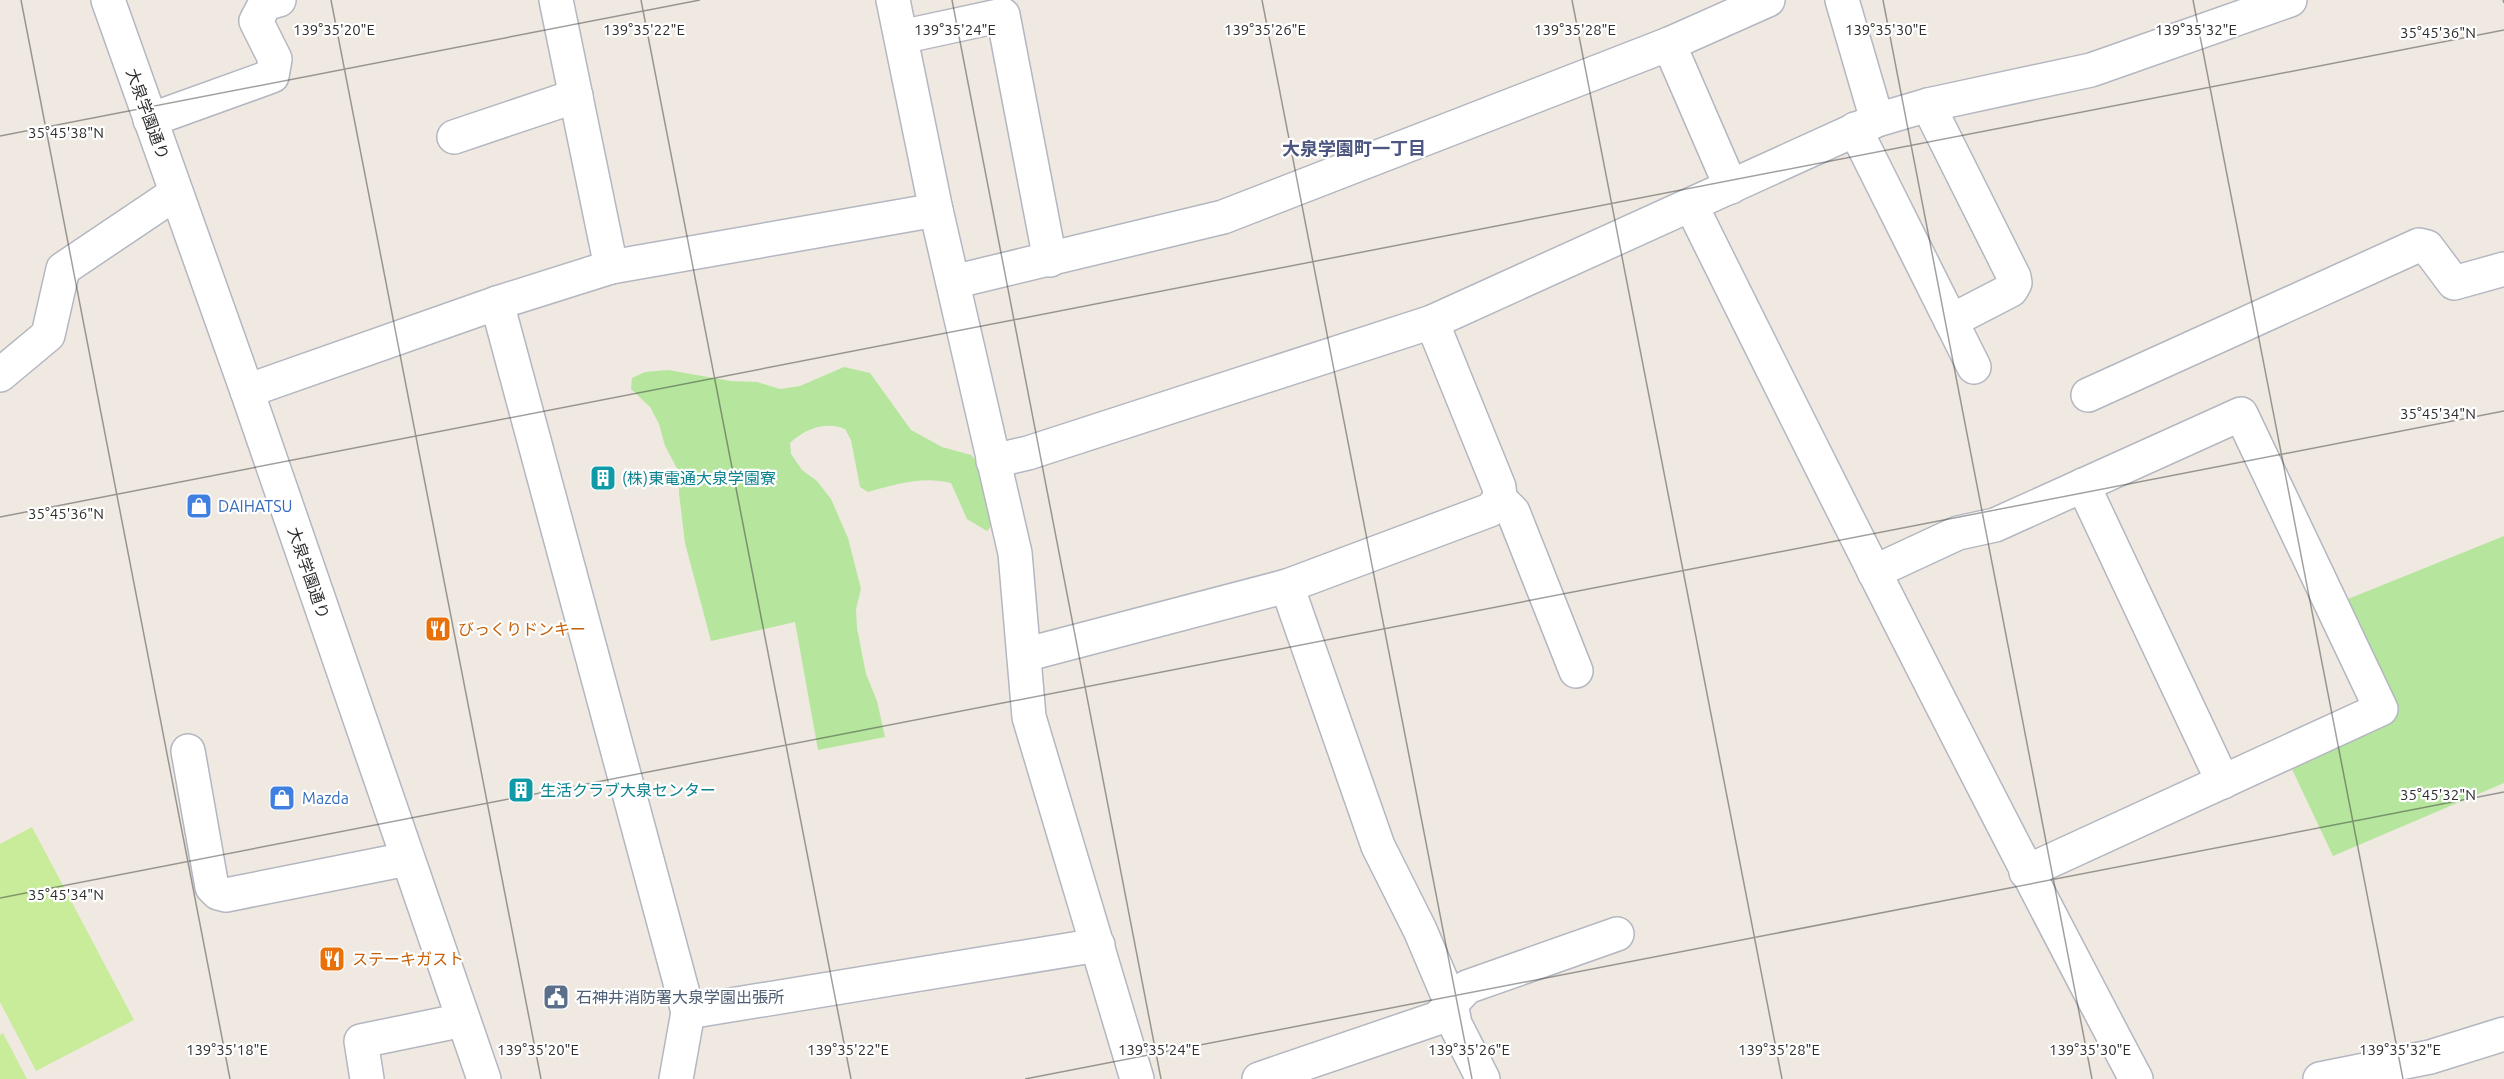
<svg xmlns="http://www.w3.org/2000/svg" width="2504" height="1079" font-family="Ubuntu,'Noto Sans JP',sans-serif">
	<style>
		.green { fill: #b6e59e }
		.pitch { fill: #c9ec9a }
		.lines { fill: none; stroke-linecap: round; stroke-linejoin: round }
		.minor-casing { stroke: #b4b7c1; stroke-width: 36 }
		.minor { stroke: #fff; stroke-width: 33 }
		.ticks { fill: none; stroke: #2e2e2e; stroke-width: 1.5; stroke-opacity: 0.45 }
		.labels { text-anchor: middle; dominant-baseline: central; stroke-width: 4.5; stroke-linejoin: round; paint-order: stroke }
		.street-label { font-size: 16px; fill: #2e2e2e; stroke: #fff }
		.culture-label { font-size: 16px; fill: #0d838f; stroke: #fff; text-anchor: start }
		.shop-label { font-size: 16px; fill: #366cbe; stroke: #fff; text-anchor: start }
		.food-label { font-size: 16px; fill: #c56008; stroke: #fff; text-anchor: start }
		.service-label { font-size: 16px; fill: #4e5e75; stroke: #fff; text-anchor: start }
		.neighbourhood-label { font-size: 18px; font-weight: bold; fill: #4d5680; stroke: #fff }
		.ticks-label { font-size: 15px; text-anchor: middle; fill: #2e2e2e; stroke: #fff; stroke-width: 4.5; stroke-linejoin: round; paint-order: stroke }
	</style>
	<rect width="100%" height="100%" fill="#efe9e1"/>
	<g class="green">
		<path d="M844,367L870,373L911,430L942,447L971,455L981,466L993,524L987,531L967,519L951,483C923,476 896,484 868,492L860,487L851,440L845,429C825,421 805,429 790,443L791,454L802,470L817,481L831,499L848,538L861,589L856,609L857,628L866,674L877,701L885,737L818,750L795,622L711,641L685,543L679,493L680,474L665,446L659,424L650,407L631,389L632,378L645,372L668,370L731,381L757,382L780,389L800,386Z"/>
		<polygon points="2504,536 2504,783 2333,856 2290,765 2392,706 2348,599"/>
	</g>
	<g class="pitch">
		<polygon points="32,827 134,1020 36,1071 0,1002 0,844"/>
		<polygon points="3,1033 27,1079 0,1079 0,1035"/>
	</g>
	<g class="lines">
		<g class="minor-casing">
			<g id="minor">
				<polyline points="108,0 247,391 484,1079"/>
				<polyline points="556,0 611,267"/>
				<polyline points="893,0 936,210 1015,553 1029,717 1137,1079"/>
				<polyline points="1842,0 1877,120"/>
				<polyline points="901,37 1003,15 1050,260"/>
				<polyline points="1669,44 1731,187"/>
				<polyline points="1928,105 2014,277 2015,283 2011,290 1951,321"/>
				<polyline points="150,120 272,76 275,59 256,21 265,4 279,0"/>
				<polyline points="1855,129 1974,367"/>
				<polyline points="454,137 576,96"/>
				<path d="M1691,205C1836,498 1983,790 2136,1079"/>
				<polyline points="953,282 1223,217 1669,44 1768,0"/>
				<polyline points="497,303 688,1012 676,1079"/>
				<polyline points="0,375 48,335 63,269 176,193"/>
				<polyline points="247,391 497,303 611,267 936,210"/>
				<polyline points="2088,395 2419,245 2427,247 2454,283 2504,269"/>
				<polyline points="993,461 1028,453 1432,322 1877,120 1928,105 2091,70 2290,0"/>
				<polyline points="2083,485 2223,782"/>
				<polyline points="1500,499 1513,512 1576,671"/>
				<polyline points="1874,572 1958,533 1995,525 2241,414 2381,709 2026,872"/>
				<polyline points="1287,586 1378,846 1420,930 1451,1003 1455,1024 1483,1079"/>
				<polyline points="1024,655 1287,586 1490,510 1500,499 1499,487 1432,322"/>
				<polyline points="188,751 212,887 218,893 226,895 407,859"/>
				<polyline points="688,1012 1098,945"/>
				<polyline points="367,1079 361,1041 463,1020"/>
				<polyline points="1259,1079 1438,1018 1467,987 1617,934"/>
				<polyline points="2320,1079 2430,1057 2504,1034"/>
			</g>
		</g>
		<use href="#minor" class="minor"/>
	</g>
	<path class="ticks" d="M21,0L230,1079M331,0L541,1079M641,0L851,1079M952,0L1161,1079M1262,0L1472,1079M1572,0L1782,1079M1883,0L2092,1079M2193,0L2403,1079M2503,0L2504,3M0,136L700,0M0,517L2504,30M0,898L2504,411M1025,1079L2504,792"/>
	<defs>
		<g id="building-square" transform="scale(1.35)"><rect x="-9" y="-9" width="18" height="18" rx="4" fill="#0f9aa8" stroke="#fff"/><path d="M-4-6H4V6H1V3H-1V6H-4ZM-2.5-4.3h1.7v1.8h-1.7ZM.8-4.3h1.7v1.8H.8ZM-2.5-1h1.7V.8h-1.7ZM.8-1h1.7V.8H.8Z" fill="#fff"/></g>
		<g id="shop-square" transform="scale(1.35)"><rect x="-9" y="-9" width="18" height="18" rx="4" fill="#3f7fe0" stroke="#fff"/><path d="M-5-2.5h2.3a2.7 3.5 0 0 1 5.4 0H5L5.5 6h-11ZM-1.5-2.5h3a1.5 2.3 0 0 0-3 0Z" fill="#fff"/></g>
		<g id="restaurant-square" transform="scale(1.35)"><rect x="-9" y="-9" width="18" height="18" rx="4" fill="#e8710a" stroke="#fff"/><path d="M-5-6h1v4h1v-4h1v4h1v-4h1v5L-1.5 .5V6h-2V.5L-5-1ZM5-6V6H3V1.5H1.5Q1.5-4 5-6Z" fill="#fff"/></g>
		<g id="civic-square" transform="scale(1.35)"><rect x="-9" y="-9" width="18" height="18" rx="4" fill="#5c6f8a" stroke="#fff"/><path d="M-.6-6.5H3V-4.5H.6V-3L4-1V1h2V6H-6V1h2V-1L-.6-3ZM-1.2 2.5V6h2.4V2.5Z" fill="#fff"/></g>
	</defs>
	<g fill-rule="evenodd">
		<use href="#building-square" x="603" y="478"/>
		<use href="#shop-square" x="199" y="506"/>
		<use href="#restaurant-square" x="438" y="629"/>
		<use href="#building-square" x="521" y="790"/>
		<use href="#shop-square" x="282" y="798"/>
		<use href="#restaurant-square" x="332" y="959"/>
		<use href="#civic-square" x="556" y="997"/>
	</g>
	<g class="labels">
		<g class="street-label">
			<text transform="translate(148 114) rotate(70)">大泉学園通り</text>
			<text transform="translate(309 573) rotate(71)">大泉学園通り</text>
		</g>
		<g class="culture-label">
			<text x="622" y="478">(株)東電通大泉学園寮</text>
			<text x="540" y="790">生活クラブ大泉センター</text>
		</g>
		<g class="shop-label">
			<text x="218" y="506">DAIHATSU</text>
			<text x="302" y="798">Mazda</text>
		</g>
		<g class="food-label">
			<text x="458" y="629">びっくりドンキー</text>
			<text x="352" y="959">ステーキガスト</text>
		</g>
		<g class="service-label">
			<text x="576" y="997">石神井消防署大泉学園出張所</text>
		</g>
		<g class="neighbourhood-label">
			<text x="1354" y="148">大泉学園町一丁目</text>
		</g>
	</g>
	<g class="ticks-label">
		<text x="334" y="35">139°35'20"E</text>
		<text x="644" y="35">139°35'22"E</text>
		<text x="955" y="35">139°35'24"E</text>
		<text x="1265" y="35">139°35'26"E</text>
		<text x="1575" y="35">139°35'28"E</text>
		<text x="1886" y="35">139°35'30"E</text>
		<text x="2196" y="35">139°35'32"E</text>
		<text x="2438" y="38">35°45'36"N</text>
		<text x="66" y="138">35°45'38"N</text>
		<text x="2438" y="419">35°45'34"N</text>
		<text x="66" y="519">35°45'36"N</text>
		<text x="2438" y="800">35°45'32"N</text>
		<text x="66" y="900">35°45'34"N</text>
		<text x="227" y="1055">139°35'18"E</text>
		<text x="538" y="1055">139°35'20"E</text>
		<text x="848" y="1055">139°35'22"E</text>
		<text x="1159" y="1055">139°35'24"E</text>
		<text x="1469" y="1055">139°35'26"E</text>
		<text x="1779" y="1055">139°35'28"E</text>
		<text x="2090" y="1055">139°35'30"E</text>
		<text x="2400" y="1055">139°35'32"E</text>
	</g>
</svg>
